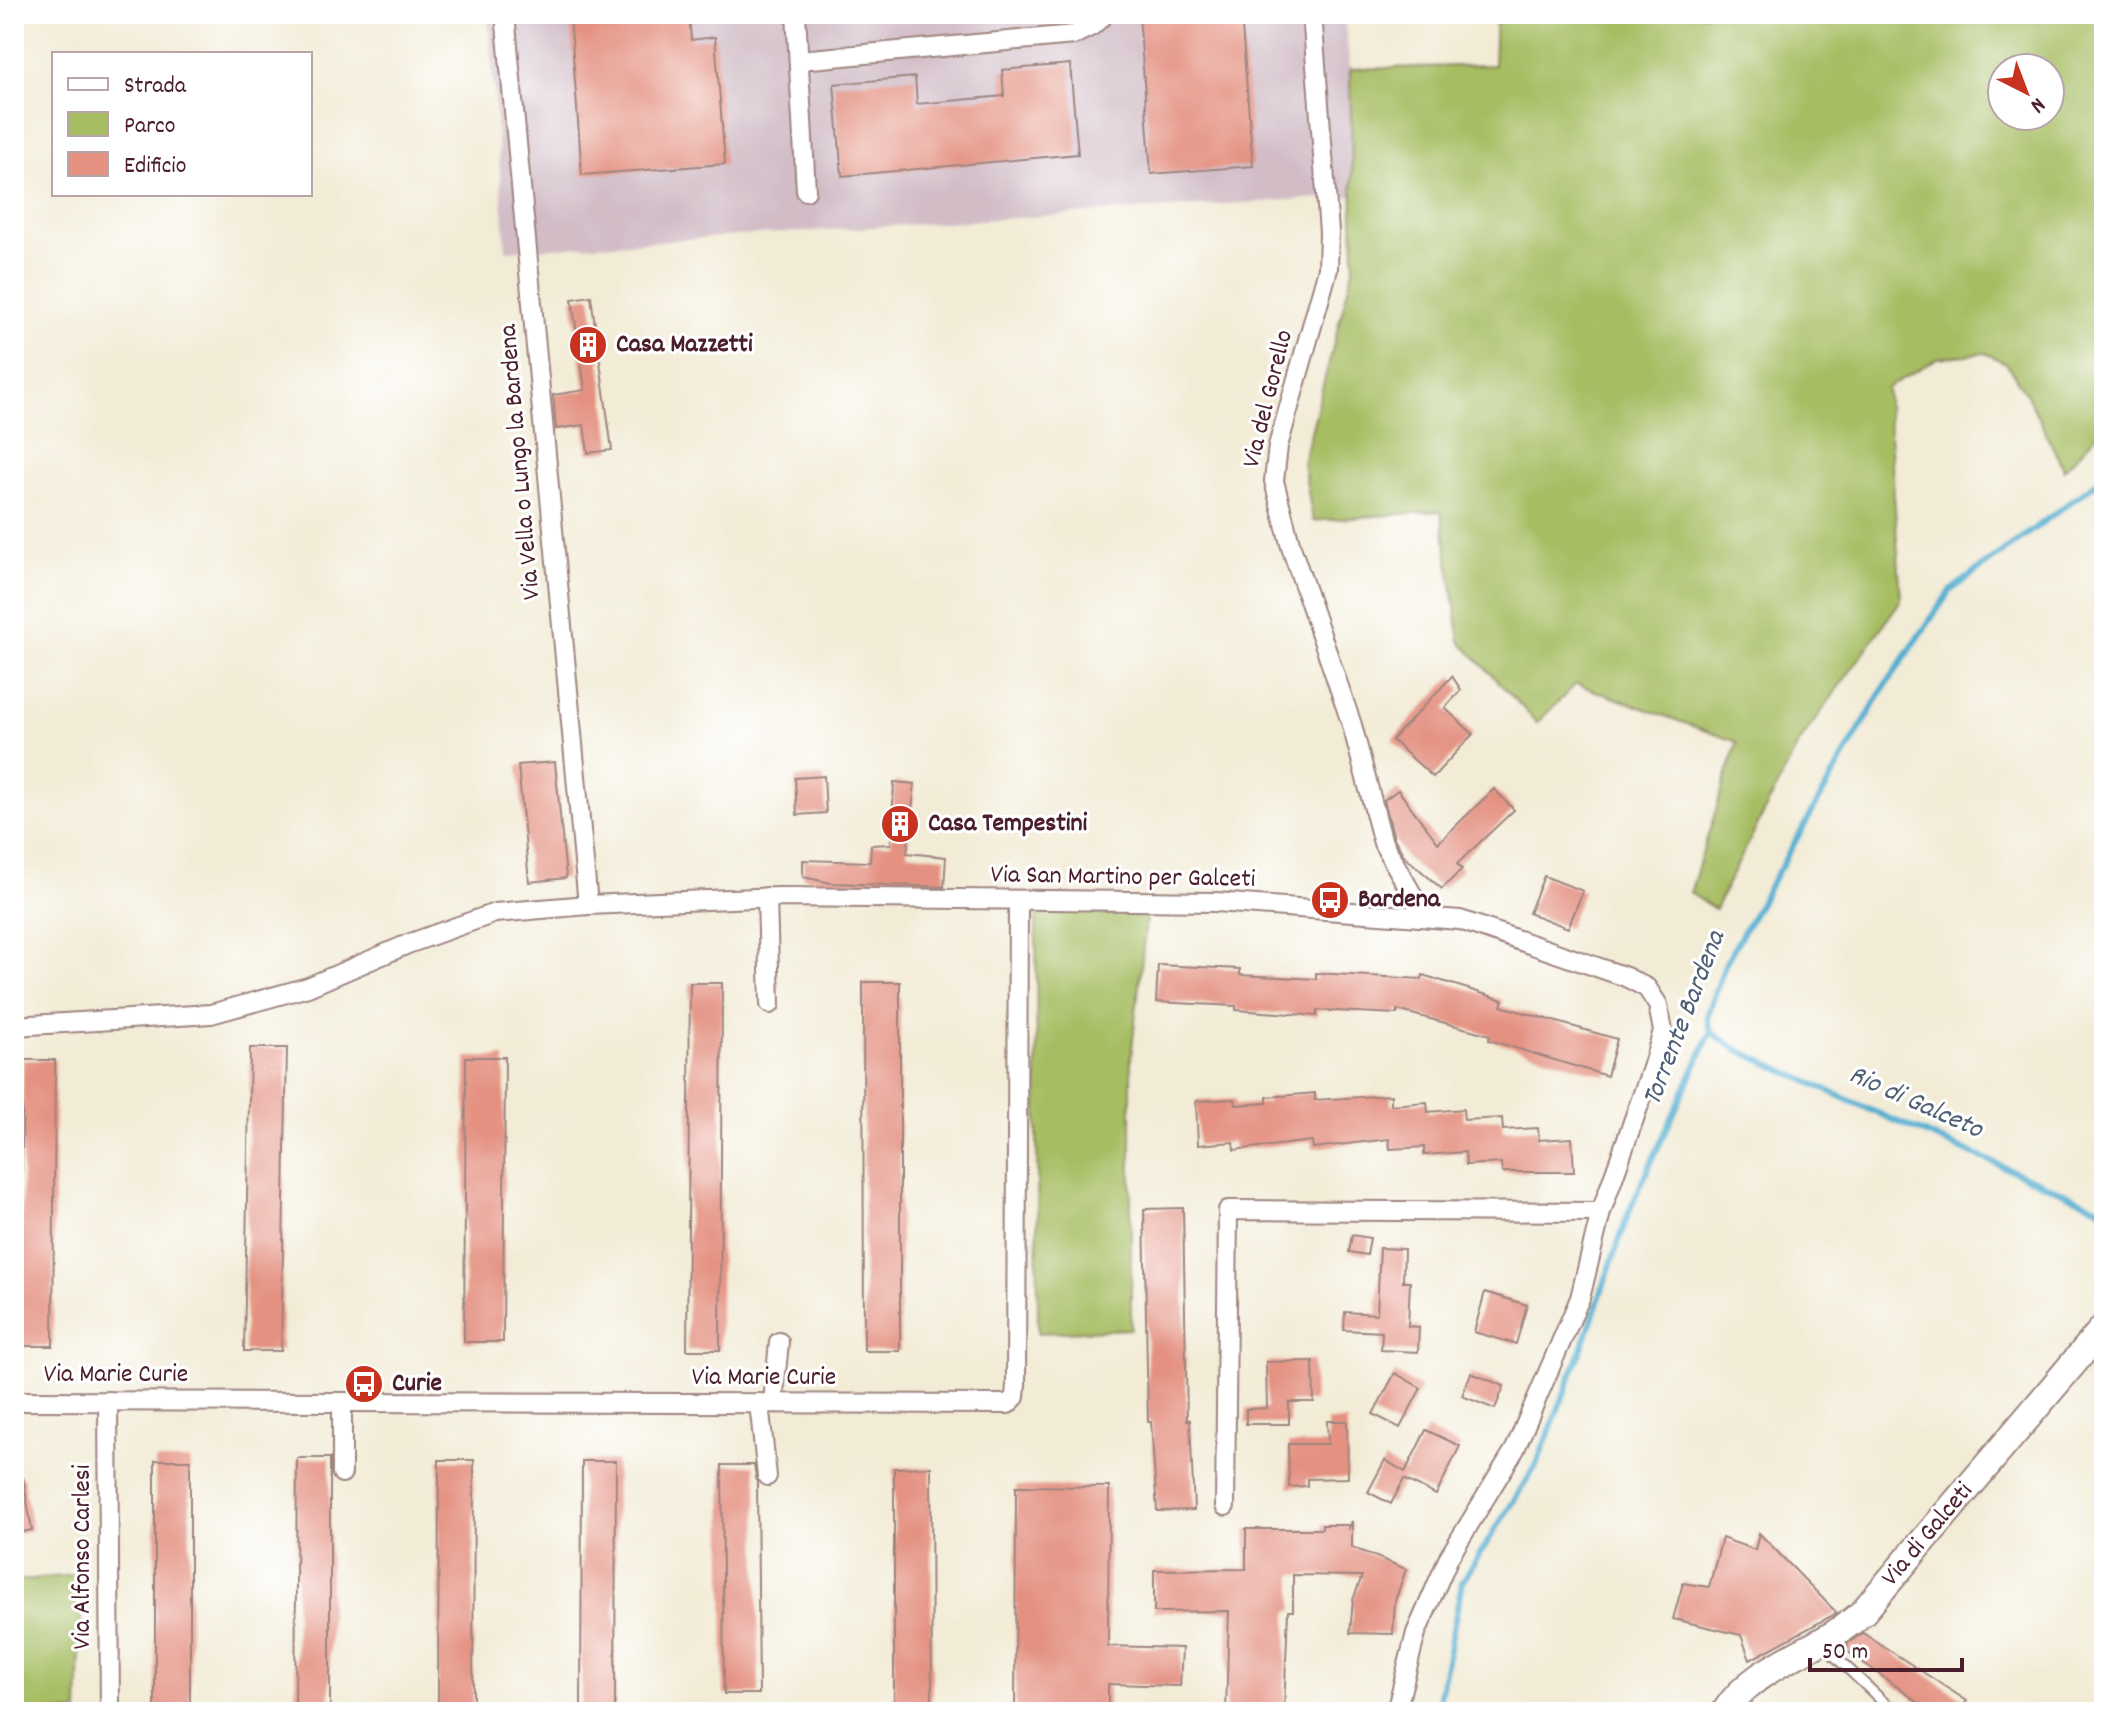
<svg xmlns="http://www.w3.org/2000/svg" width="2118" height="1726" font-family="Dekko,sans-serif">
	<style>
		.industrial { fill: #d2bdc7 }
		.green { fill: #a6bd62; stroke: #786e46; stroke-width: 2; fill-rule: evenodd }
		.lines { fill: none; stroke-linecap: round; stroke-linejoin: round }
		.stream { stroke: #52aed0; stroke-width: 6 }
		.building { fill: #e49181 }
		.lane-casing { stroke: #9e8580; stroke-width: 13 }
		.street-casing { stroke: #9e8580; stroke-width: 22 }
		.secondary-casing { stroke: #9e8580; stroke-width: 30 }
		.lane { stroke: #fff; stroke-width: 9 }
		.street { stroke: #fff; stroke-width: 18 }
		.secondary { stroke: #fff; stroke-width: 26 }
		.labels { text-anchor: middle; dominant-baseline: central; stroke-width: 6; stroke-linejoin: round; paint-order: stroke }
		.poi-label { font-size: 26px; font-weight: bold; fill: #4a1f2b; stroke: #fff; text-anchor: start }
		.street-label { font-size: 26px; fill: #4a1f2b; stroke: #fff }
		.water-label { font-size: 28px; font-style: italic; fill: #4e5f75; stroke: #fff }
	</style>
	<rect width="100%" height="100%" fill="#fff"/>
	<filter id="ink" filterUnits="userSpaceOnUse"><feTurbulence type="fractalNoise" baseFrequency=".0125" numOctaves="2"/><feDisplacementMap in="SourceGraphic" scale="16" xChannelSelector="R" yChannelSelector="G"/><feConvolveMatrix kernelMatrix="1 2 1 2 8 2 1 2 1" color-interpolation-filters="sRGB"/></filter>
	<filter id="wash" filterUnits="userSpaceOnUse"><feTurbulence type="fractalNoise" baseFrequency=".006" numOctaves="4" result="noise"/><feDisplacementMap in="SourceGraphic" scale="32" xChannelSelector="R" yChannelSelector="G"/><feGaussianBlur stdDeviation="1.8" result="paint"/><feColorMatrix in="noise" values="0 0 0 0 0 0 0 0 0 0 0 0 0 0 0 0 0 1.4 0 .05"/><feComposite in="paint" operator="in"/></filter>
	<g filter="url(#wash)">
		<rect width="100%" height="100%" fill="#f2ebd5"/>
		<polygon class="industrial" points="488,14 1344,14 1350,69 1353,196 506,251"/>
		<g class="green">
			<path d="M1496,14H2104V427L2064,470L2027,395L2006,363L1985,353L1938,358L1887,388L1901,600L1799,743L1715,909L1690,893L1737,742L1576,684L1537,723L1460,641L1441,511L1313,521L1303,463L1354,265L1350,69L1494,65ZM2002,68H2050V116H2002Z"/>
			<polygon points="1036,911 1147,912 1131,1058 1131,1329 1038,1333"/>
			<polygon points="82,1574 78,1712 14,1712 14,1581"/>
		</g>
		<g class="lines">
			<g class="stream">
				<polyline points="1711,1032 1736,1049 1875,1112 2104,1210"/>
				<polyline points="1437,1712 1462,1582 1536,1466 1582,1348 1630,1209 1711,1032 1707,1017 1726,962 1880,694 1950,591 2104,477"/>
			</g>
		</g>
		<g id="blocks">
			<g class="building">
				<polygon points="570,14 689,14 691,40 715,37 725,164 582,175"/>
				<polygon points="1139,14 1241,14 1253,166 1151,174"/>
				<polygon points="1070,64 1078,154 842,176 834,84 915,77 917,104 1004,96 1002,70"/>
				<polygon points="591,296 612,450 588,453 584,425 556,429 553,395 585,390 572,299"/>
				<polygon points="1452,676 1461,690 1445,708 1473,734 1433,777 1392,740"/>
				<polygon points="555,762 566,878 529,882 518,765"/>
				<polygon points="824,776 826,813 797,815 795,778"/>
				<polygon points="894,782 915,784 907,853 946,857 944,887 831,883 803,877 803,860 870,862 871,845 891,844"/>
				<polygon points="1494,789 1514,810 1457,864 1462,869 1442,889 1404,856 1394,838 1384,800 1398,790 1438,843"/>
				<polygon points="1544,876 1583,891 1568,928 1529,913"/>
				<polygon points="1158,965 1240,969 1240,975 1316,979 1316,973 1422,979 1423,975 1503,1000 1501,1006 1617,1039 1607,1076 1489,1040 1490,1035 1397,1010 1397,1014 1317,1010 1317,1016 1236,1010 1236,1006 1156,1002"/>
				<polygon points="863,982 900,982 900,1351 864,1351"/>
				<polygon points="690,983 722,983 720,1350 687,1350"/>
				<polygon points="250,1048 287,1048 281,1351 244,1351"/>
				<polygon points="466,1057 505,1057 503,1342 464,1342"/>
				<polygon points="23,1060 55,1060 53,1346 20,1346"/>
				<polygon points="1315,1093 1315,1100 1391,1095 1391,1105 1427,1102 1428,1112 1463,1109 1464,1120 1502,1118 1503,1130 1538,1128 1539,1140 1572,1138 1574,1172 1502,1172 1501,1163 1466,1165 1465,1152 1424,1155 1424,1147 1390,1149 1389,1139 1313,1148 1312,1141 1234,1150 1233,1142 1198,1145 1196,1101 1235,1099 1236,1105 1267,1103 1267,1097"/>
				<polygon points="1183,1208 1187,1420 1190,1420 1194,1510 1157,1511 1151,1422 1148,1422 1144,1209"/>
				<polygon points="1352,1235 1370,1238 1367,1255 1349,1252"/>
				<polygon points="1380,1248 1404,1249 1403,1282 1410,1282 1408,1326 1419,1327 1418,1352 1381,1350 1382,1332 1344,1330 1345,1312 1377,1314"/>
				<polygon points="1485,1292 1527,1305 1516,1344 1474,1332"/>
				<polygon points="1313,1361 1314,1402 1289,1402 1289,1424 1246,1424 1246,1409 1267,1408 1266,1362"/>
				<polygon points="1395,1373 1421,1388 1400,1428 1373,1414"/>
				<polygon points="1471,1373 1504,1386 1495,1409 1462,1396"/>
				<polygon points="1327,1421 1347,1421 1348,1478 1307,1479 1307,1486 1289,1487 1288,1444 1328,1444"/>
				<polygon points="1426,1430 1460,1446 1436,1495 1404,1479 1391,1504 1368,1492 1385,1460 1405,1472"/>
				<polygon points="297,1458 330,1458 330,1712 295,1712"/>
				<rect x="155" y="1460" width="35" height="252"/>
				<polygon points="439,1460 474,1460 473,1712 438,1712"/>
				<polygon points="582,1461 616,1461 615,1712 581,1712"/>
				<polygon points="722,1465 754,1465 757,1483 759,1694 724,1694"/>
				<polygon points="931,1467 932,1712 894,1712 894,1468"/>
				<polygon points="23,1477 32,1530 14,1534 14,1478"/>
				<polygon points="1016,1486 1109,1487 1108,1646 1182,1648 1180,1686 1108,1684 1108,1712 1015,1712"/>
				<polygon points="1352,1521 1352,1547 1406,1569 1395,1601 1393,1634 1350,1633 1353,1600 1362,1576 1293,1575 1293,1611 1288,1611 1284,1712 1226,1712 1229,1611 1154,1612 1154,1570 1246,1569 1246,1529 1322,1529 1322,1525 1348,1525 1349,1528"/>
				<polygon points="1759,1533 1837,1613 1750,1660 1741,1635 1673,1619 1683,1583 1709,1587 1722,1538 1755,1550"/>
				<polygon points="1863,1633 1967,1701 1958,1712 1932,1712 1847,1651 1848,1643"/>
			</g>
		</g>
	</g>
	<g filter="url(#ink)">
		<use href="#blocks" fill-opacity="0" stroke="#9e8580" stroke-width="2"/>
		<g class="lines">
			<g class="lane-casing">
				<polyline id="lane" points="1822,1644 1894,1712"/>
			</g>
			<g class="street-casing">
				<g id="street">
					<polyline points="505,14 588,905"/>
					<polyline points="796,14 806,191"/>
					<polyline points="1312,14 1329,232 1328,269 1278,446 1274,481 1291,547 1352,725 1383,843 1417,903 1420,917"/>
					<polyline points="800,60 1074,35 1092,26 1105,14"/>
					<polyline points="767,897 770,1004"/>
					<polyline points="14,1026 211,1014 308,987 408,944 495,913 588,905 779,897 1216,902 1460,920 1626,977 1647,988 1658,1005 1663,1031 1652,1068 1601,1212 1580,1298 1515,1449 1449,1557 1416,1633 1396,1712"/>
					<polyline points="14,1401 1008,1404 1015,1397 1016,1385 1018,902"/>
					<polyline points="108,1401 110,1712"/>
					<polyline points="342,1403 342,1473"/>
					<polyline points="759,1403 767,1476"/>
					<polyline points="773,1403 779,1342"/>
					<polyline points="1225,1506 1228,1210 1601,1212"/>
				</g>
			</g>
			<g class="secondary-casing">
				<path id="secondary" d="M1725,1712C1756,1662 1821,1652 1863,1612L2104,1327"/>
			</g>
			<use href="#lane" class="lane"/>
			<use href="#street" class="street"/>
			<use href="#secondary" class="secondary"/>
		</g>
	</g>
	<defs>
		<g id="building-disc" transform="scale(2)"><circle r="9.5" fill="#c8321e" stroke="#fff"/><path d="M-4-6H4V6H1V3H-1V6H-4ZM-2.5-4.3h1.7v1.8h-1.7ZM.8-4.3h1.7v1.8H.8ZM-2.5-1h1.7V.8h-1.7ZM.8-1h1.7V.8H.8Z" fill="#fff"/></g>
		<g id="bus-disc" transform="scale(2)"><circle r="9.5" fill="#c8321e" stroke="#fff"/><path d="M-5-6H5V4H4V6H2V4H-2V6H-4V4H-5ZM-3.5-4V0h7V-4ZM-3.5 1.2v1.5H-2V1.2ZM2 1.2v1.5H3.5V1.2Z" fill="#fff"/></g>
	</defs>
	<g fill-rule="evenodd">
		<use href="#building-disc" x="588" y="345"/>
		<use href="#building-disc" x="900" y="824"/>
		<use href="#bus-disc" x="1330" y="900"/>
		<use href="#bus-disc" x="364" y="1384"/>
	</g>
	<g class="labels">
		<g class="poi-label">
			<text x="616" y="345">Casa Mazzetti</text>
			<text x="928" y="824">Casa Tempestini</text>
			<text x="1358" y="900">Bardena</text>
			<text x="392" y="1384">Curie</text>
		</g>
		<g class="street-label">
			<text transform="translate(1269 399) rotate(-76)">Via del Gorello</text>
			<text transform="translate(521 462) rotate(-95)">Via Vella o Lungo la Bardena</text>
			<text transform="translate(1123 878) rotate(1)">Via San Martino per Galceti</text>
			<text x="116" y="1375">Via Marie Curie</text>
			<text x="764" y="1378">Via Marie Curie</text>
			<text transform="translate(1928 1535) rotate(-50)">Via di Galceti</text>
			<text transform="translate(83 1557) rotate(-90)">Via Alfonso Carlesi</text>
		</g>
		<g class="water-label">
			<text transform="translate(1686 1019) rotate(-69)">Torrente Bardena</text>
			<text transform="translate(1915 1104) rotate(24)">Rio di Galceto</text>
		</g>
	</g>
	<rect width="2118" height="1726" fill="none" stroke="#fff" stroke-width="48"/>
	<rect x="52" y="52" width="260" height="144" fill="#ffffff" stroke="#b7a5aa" stroke-width="2"/>
	<rect x="68" y="78" width="40" height="12" fill="#ffffff" stroke="#b7a5aa" stroke-width="2"/>
	<text x="124" y="92" font-size="24" fill="#4a1f2b">Strada</text>
	<rect x="68" y="112" width="40" height="24" fill="#a6bd62" stroke="#b7a5aa" stroke-width="2"/>
	<text x="124" y="132" font-size="24" fill="#4a1f2b">Parco</text>
	<rect x="68" y="152" width="40" height="24" fill="#e49181" stroke="#b7a5aa" stroke-width="2"/>
	<text x="124" y="172" font-size="24" fill="#4a1f2b">Edificio</text>
	<g transform="translate(2026 92) rotate(138)"><circle r="38" fill="#ffffff" stroke="#b7a5aa" stroke-width="2"/>
	<path d="M0-6L14 30L0 20L-14 30Z" fill="#c8321e"/>
	<text y="-12" font-size="22" font-weight="bold" text-anchor="middle" fill="#4a1f2b">N</text>
	</g>
	<path d="M1810 1658v12h152v-12" fill="none" stroke="#4a1f2b" stroke-width="4"/>
	<text x="1822" y="1658" font-size="24" fill="#4a1f2b" stroke="#ffffff" stroke-width="6" paint-order="stroke">50 m</text>
</svg>
